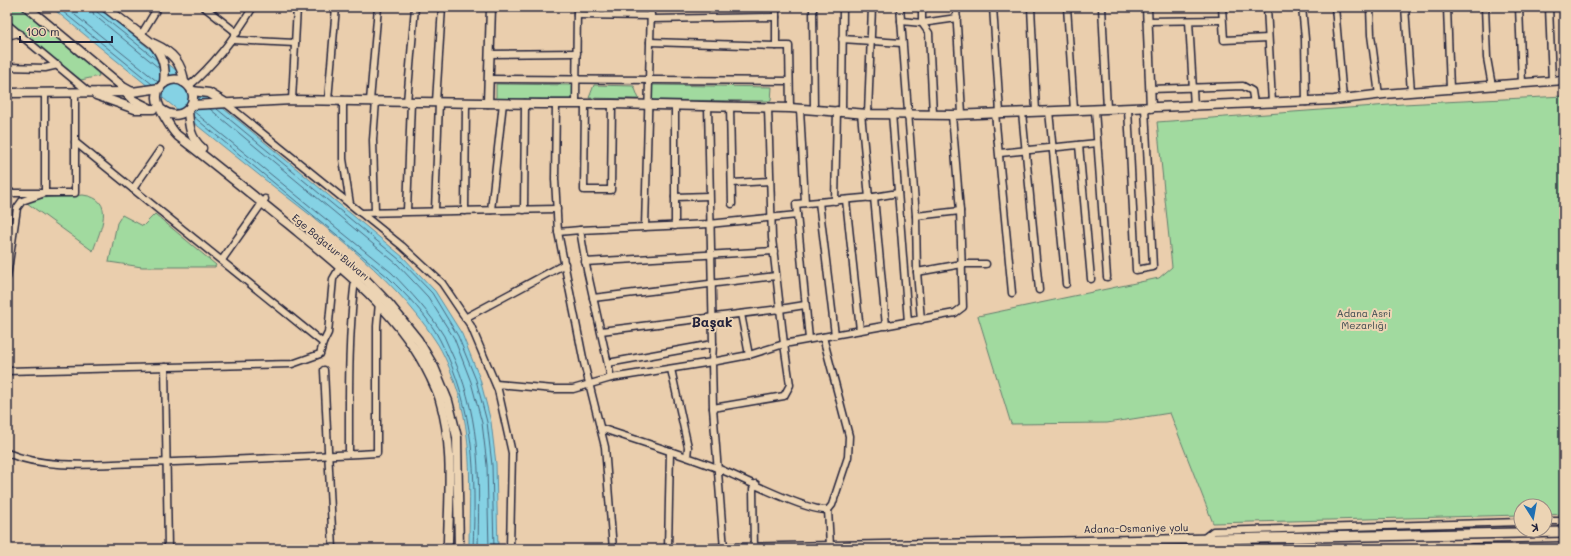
<svg xmlns="http://www.w3.org/2000/svg" width="1571" height="556" font-family="Mali,sans-serif">
	<style>
		.green { fill: #a1da9f; stroke: #627e6d }
		.water { fill: #85d2e4; stroke: #5d8ca0 }
		.lines { fill: none; stroke-linecap: round; stroke-linejoin: round }
		.shore { stroke: #4a687f; stroke-width: 1 }
		.minor-casing { stroke: #22223b; stroke-width: 9 }
		.major-casing { stroke: #22223b; stroke-width: 11 }
		.highway-casing { stroke: #22223b; stroke-width: 12 }
		.minor { stroke: #ecd4b4; stroke-width: 6 }
		.major { stroke: #ecd4b4; stroke-width: 8 }
		.highway { stroke: #ecd4b4; stroke-width: 9 }
		.labels { text-anchor: middle; dominant-baseline: central; stroke-width: 4; stroke-linejoin: round; paint-order: stroke }
		.street-label { font-size: 10px; fill: #22223b; stroke: #ecd4b4 }
		.park-label { font-size: 10px; fill: #3b474f; stroke: #ecd4b4 }
		.district-label { font-size: 14px; font-weight: bold; fill: #22223b; stroke: #ecd4b4 }
	</style>
	<rect width="100%" height="100%" fill="#eacead"/>
	<filter id="ink" filterUnits="userSpaceOnUse"><feTurbulence type="fractalNoise" baseFrequency=".025" numOctaves="2"/><feDisplacementMap in="SourceGraphic" scale="8" xChannelSelector="R" yChannelSelector="G"/><feConvolveMatrix kernelMatrix="1 2 1 2 8 2 1 2 1" color-interpolation-filters="sRGB"/></filter>
	<g filter="url(#ink)">
		<g class="green">
			<polygon points="7,7 20,7 98,73 99,76 81,80 7,20"/>
			<polygon points="496,84 574,85 574,99 496,99"/>
			<polygon points="594,85 634,86 639,99 589,98"/>
			<polygon points="652,85 772,87 771,101 652,100"/>
			<polygon points="1564,96 1564,514 1545,515 1545,506 1521,506 1521,515 1213,523 1170,413 1107,423 1011,424 978,316 1159,278 1172,267 1157,122 1403,104"/>
			<path d="M83,195C117,199 100,230 93,251L27,203V199Z"/>
			<polygon points="155,214 216,265 215,267 142,267 109,262 117,223 122,215 143,226"/>
		</g>
		<path class="water" d="M51,7H98L245,126L403,257L435,291L462,334L480,379L491,422L496,464L498,549H469C469,495 474,438 456,386C451,371 444,353 435,340C391,271 312,218 249,167C183,114 116,61 51,7Z"/>
		<g class="lines">
			<g class="shore">
				<polyline points="57,7 152,84"/>
				<polyline points="65,7 158,82"/>
				<polyline points="91,7 94,15 159,68"/>
				<polyline points="96,7 97,12 157,60"/>
				<polyline points="210,109 397,264 428,297 454,338 471,382 482,423 487,465 489,549"/>
				<polyline points="217,109 400,260 432,293 458,336 476,380 487,422 492,465 494,549"/>
				<path d="M193,111L392,273C411,293 430,313 444,336C448,344 451,353 455,361C482,423 479,483 478,549"/>
				<path d="M194,117L388,277C407,296 428,316 440,340C475,408 476,475 473,549"/>
			</g>
			<g class="minor-casing">
				<g id="minor">
					<polyline points="204,7 237,33"/>
					<polyline points="776,7 776,46 789,46 790,108"/>
					<polyline points="813,7 814,109"/>
					<polyline points="900,7 916,216 917,272 921,320"/>
					<polyline points="922,7 922,23 929,33 933,114"/>
					<polyline points="956,7 962,114"/>
					<polyline points="993,7 1000,113"/>
					<polyline points="1031,7 1036,112"/>
					<polyline points="1067,7 1074,110"/>
					<polyline points="1102,7 1107,109"/>
					<polyline points="1222,7 1224,40 1268,38"/>
					<polyline points="1267,7 1272,103"/>
					<polyline points="1302,7 1305,39 1306,102"/>
					<polyline points="1335,7 1343,99"/>
					<polyline points="1370,7 1371,35 1379,95"/>
					<polyline points="1405,7 1411,92"/>
					<polyline points="1447,7 1450,89"/>
					<polyline points="1485,7 1487,58 1492,86"/>
					<polyline points="1519,7 1522,83"/>
					<polyline points="1549,7 1552,81"/>
					<polyline points="577,15 651,16"/>
					<polyline points="651,19 776,17"/>
					<polyline points="901,21 922,23 957,18"/>
					<polyline points="1148,21 1222,20"/>
					<polyline points="1189,21 1194,107"/>
					<polyline points="7,24 90,93"/>
					<polyline points="141,35 158,7"/>
					<polyline points="7,36 19,33"/>
					<polyline points="842,39 902,43"/>
					<polyline points="232,40 295,43"/>
					<polyline points="650,42 776,46"/>
					<polyline points="490,54 577,53"/>
					<polyline points="7,67 45,68 58,65"/>
					<polyline points="489,79 789,81"/>
					<path d="M189,86C216,63 235,37 253,7"/>
					<polyline points="1151,89 1243,86 1252,91 1254,104"/>
					<polyline points="292,100 297,7"/>
					<polyline points="328,100 336,7"/>
					<polyline points="343,100 343,159 350,204"/>
					<polyline points="370,101 378,7"/>
					<polyline points="224,102 361,213 557,209"/>
					<polyline points="407,102 415,7"/>
					<polyline points="436,102 442,7"/>
					<polyline points="576,103 577,7"/>
					<polyline points="556,104 555,179 558,232 580,230 587,270 611,378"/>
					<polyline points="585,104 584,190 611,190 612,104"/>
					<polyline points="730,107 732,204"/>
					<polyline points="800,109 805,203"/>
					<polyline points="1128,109 1136,270 1153,267 1145,108"/>
					<polyline points="1095,110 1107,277"/>
					<polyline points="842,111 843,7"/>
					<polyline points="1049,111 1066,284"/>
					<polyline points="1022,112 1039,290"/>
					<polyline points="861,113 869,198"/>
					<polyline points="892,113 908,322"/>
					<polyline points="995,113 1012,293"/>
					<polyline points="868,114 872,7"/>
					<polyline points="1079,145 1091,279"/>
					<polyline points="1000,153 1097,143"/>
					<polyline points="732,183 770,181"/>
					<polyline points="133,189 160,150"/>
					<polyline points="7,193 75,193 75,94"/>
					<polyline points="675,197 709,196"/>
					<polyline points="874,197 886,326"/>
					<polyline points="846,200 860,330"/>
					<polyline points="835,201 837,110"/>
					<polyline points="819,202 835,335"/>
					<polyline points="491,210 503,103"/>
					<polyline points="524,210 525,103"/>
					<polyline points="407,211 411,102"/>
					<polyline points="435,211 439,102"/>
					<polyline points="465,211 466,103"/>
					<polyline points="375,212 373,140 376,101"/>
					<polyline points="361,213 402,246 442,283 471,326 498,390 512,453 510,549"/>
					<polyline points="916,216 960,211"/>
					<polyline points="675,226 675,106"/>
					<polyline points="645,227 651,7"/>
					<polyline points="580,230 709,224 797,215"/>
					<polyline points="558,232 584,363 605,447 613,549"/>
					<polyline points="222,260 265,199"/>
					<polyline points="585,262 774,251"/>
					<polyline points="917,272 962,264 986,264"/>
					<polyline points="7,277 17,208 22,201 45,193 45,93"/>
					<polyline points="593,298 776,276"/>
					<polyline points="741,314 749,355"/>
					<polyline points="465,318 565,264"/>
					<polyline points="601,331 780,309 805,305"/>
					<polyline points="809,339 796,204 874,197 898,193"/>
					<polyline points="323,343 328,333 333,279 340,267"/>
					<polyline points="608,363 713,344"/>
					<polyline points="165,367 168,549"/>
					<polyline points="671,369 688,447 687,457"/>
					<polyline points="324,370 333,549"/>
					<polyline points="7,371 292,364 320,354 323,343 75,142"/>
					<polyline points="496,384 554,389 573,389 611,378 712,362 713,344 708,106"/>
					<polyline points="713,408 784,396 790,385 784,344 772,238 768,108"/>
					<path d="M600,428C639,441 678,453 717,468C740,477 807,512 828,510L832,505L848,457L849,436L823,337"/>
					<path d="M7,453C48,470 98,464 142,463C220,461 299,457 377,453V326L379,302"/>
					<path d="M349,454C349,396 348,337 355,279"/>
					<polyline points="828,510 830,546"/>
					<polyline points="1545,521 1564,521"/>
					<polyline points="1204,538 1213,531 1521,522"/>
					<polyline points="754,548 753,489 756,484"/>
					<polyline points="668,549 670,451"/>
					<polyline points="724,549 713,408 712,362 749,355 784,344 955,313 963,307 960,211 952,115"/>
				</g>
			</g>
			<g class="major-casing">
				<g id="major">
					<polyline points="27,7 123,87 132,92 160,88"/>
					<path d="M105,7L153,44C163,56 166,67 164,83"/>
					<polyline points="1147,7 1151,108"/>
					<path d="M154,44C172,52 182,63 184,82"/>
					<polyline points="124,91 133,100 149,108"/>
					<polyline points="192,91 209,93 224,102"/>
					<polyline points="7,93 132,92"/>
					<polyline points="96,95 135,109 153,109"/>
					<polyline points="488,103 491,7"/>
					<polyline points="191,105 292,100 542,104 612,104 790,108 868,114 952,115 1334,100 1384,94 1564,80"/>
					<path d="M162,110C184,126 205,97 185,83C173,74 156,84 157,98C157,106 172,131 178,136C215,164 251,194 287,223C342,268 400,312 431,378C434,385 438,392 440,400C454,446 449,495 448,542L446,549"/>
					<path d="M188,110C189,126 190,138 202,148"/>
					<polyline points="317,241 366,280 389,304 418,340 434,367 448,401 457,437 459,549"/>
				</g>
			</g>
			<g class="highway-casing">
				<g id="highway">
					<polyline points="708,549 1564,532"/>
					<polyline points="1472,549 1564,547"/>
				</g>
			</g>
			<use href="#minor" class="minor"/>
			<use href="#major" class="major"/>
			<use href="#highway" class="highway"/>
		</g>
	</g>
	<g class="labels">
		<g class="street-label">
			<text transform="translate(331 247) rotate(40)">Ege Bağatur Bulvarı</text>
			<text transform="translate(1136 528) rotate(-1)">Adana-Osmaniye yolu</text>
		</g>
		<g class="park-label">
			<text x="1364" y="313">Adana Asri<tspan x="1364" dy="12">Mezarlığı</tspan></text>
		</g>
		<g class="district-label">
			<text x="712" y="321">Başak</text>
		</g>
	</g>
	<rect width="1571" height="556" fill="none" stroke="#ecd4b4" stroke-width="24"/>
	<rect x="12" y="12" width="1547" height="532" fill="none" stroke="#22223b" stroke-width="1.5" filter="url(#ink)"/>
	<g transform="translate(1533 518) rotate(169)"><circle r="19" fill="#ecd4b4" stroke="#9b8d84"/>
	<path d="M0-3L7 15L0 10L-7 15Z" fill="#1f6fb2"/>
	<text y="-6" font-size="11" font-weight="bold" text-anchor="middle" fill="#22223b">K</text>
	</g>
	<path d="M20 36v6h92v-6" fill="none" stroke="#22223b" stroke-width="2"/>
	<text x="26" y="36" font-size="12" fill="#22223b" stroke="#ecd4b4" stroke-width="3" paint-order="stroke">100 m</text>
</svg>
